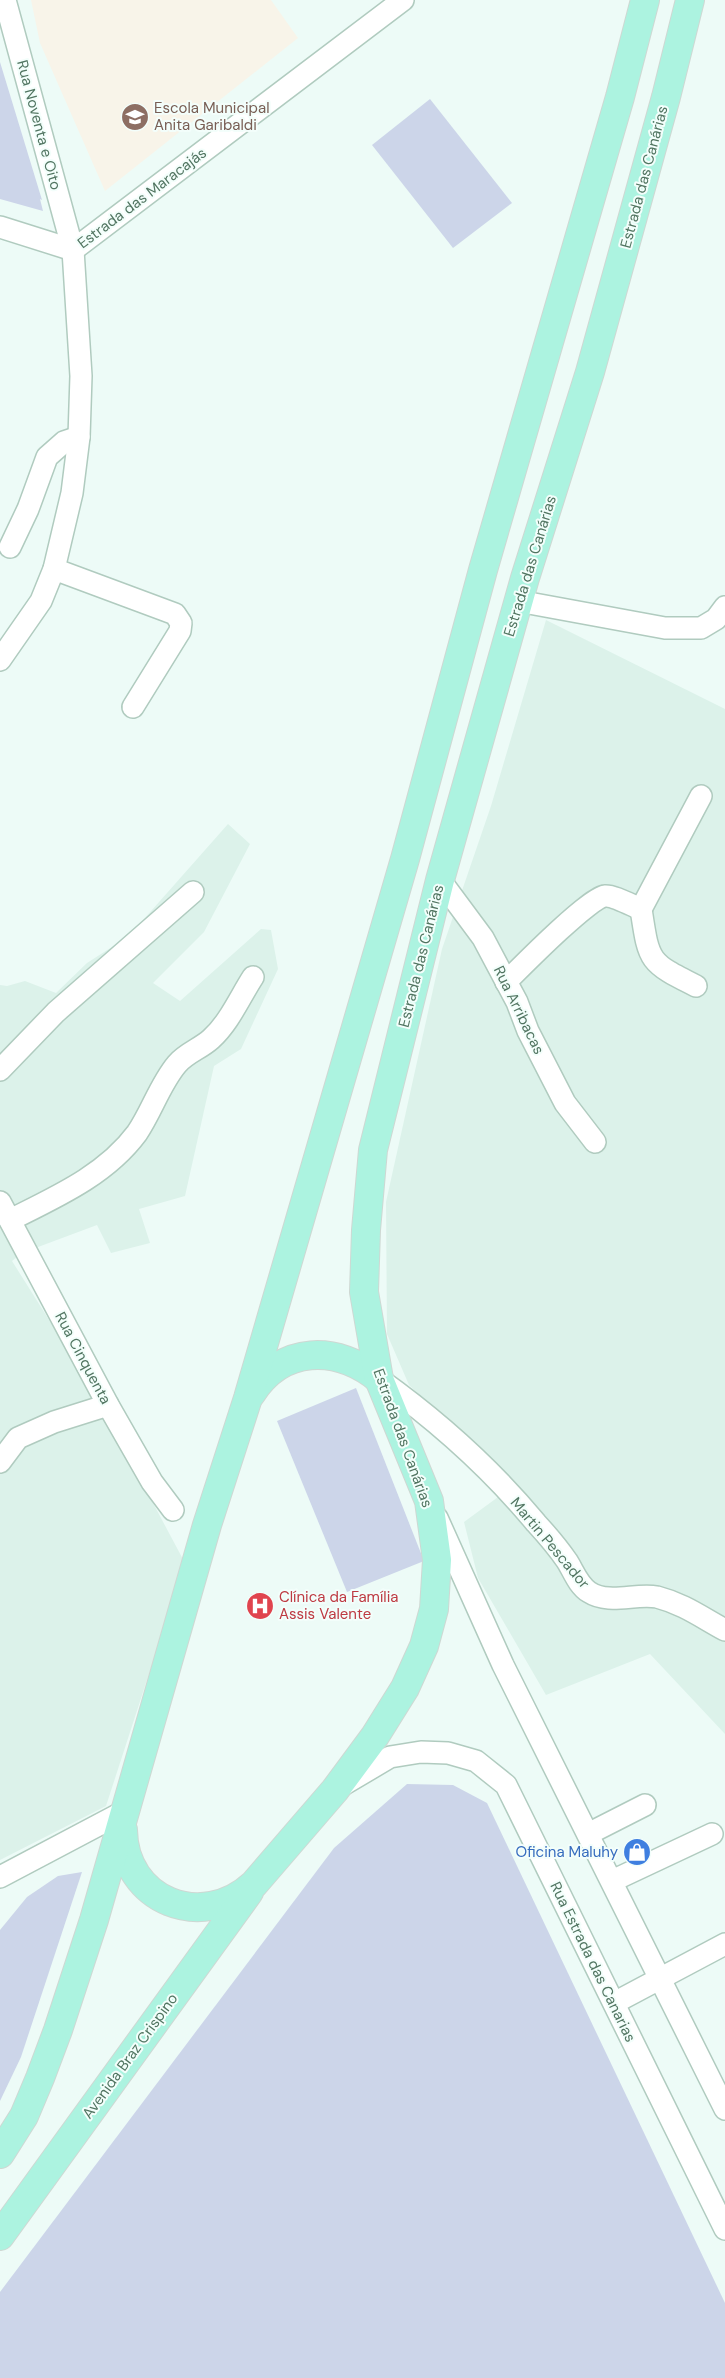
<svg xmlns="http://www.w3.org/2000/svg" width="725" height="2378" font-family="'DM Sans',sans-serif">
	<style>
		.residential { fill: #dcf2ea }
		.education { fill: #f8f4e9 }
		.green { fill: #ccd5e9 }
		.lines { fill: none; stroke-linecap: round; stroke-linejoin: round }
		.minor-casing { stroke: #b0cbbf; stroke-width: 24 }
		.major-casing { stroke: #ced8d3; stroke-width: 30 }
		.minor { stroke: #fff; stroke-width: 21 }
		.major { stroke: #acf3e0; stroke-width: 28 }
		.labels { text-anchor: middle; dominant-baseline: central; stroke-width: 4; stroke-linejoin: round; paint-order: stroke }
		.education-label { font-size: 15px; fill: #785e54; stroke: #f3fefb; text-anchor: start }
		.street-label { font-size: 15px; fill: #517561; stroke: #f3fefb }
		.health-label { font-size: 15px; fill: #be3a42; stroke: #f3fefb; text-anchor: start }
		.shop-label { font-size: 15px; fill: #366cbe; stroke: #f3fefb; text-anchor: end }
	</style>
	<rect width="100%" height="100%" fill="#edfbf7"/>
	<g class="residential">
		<polygon points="546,620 725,709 725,1734 650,1654 546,1695 478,1578 464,1522 513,1486 409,1385 387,1334 386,1202 442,949 491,806"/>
		<polygon points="228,824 250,844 204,932 153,983 180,1001 261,929 271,930 278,969 241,1049 214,1066 185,1196 139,1209 150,1243 111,1253 97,1225 22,1253 12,1261 90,1385 185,1563 106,1806 0,1860 0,985 7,986 25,981 56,993 87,963 129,936"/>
	</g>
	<polygon class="education" points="31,0 271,0 298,38 105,191 40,43"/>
	<g class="green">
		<polygon points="0,62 42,200 40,199 43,211 0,199"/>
		<polygon points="430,99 512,203 453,248 372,145"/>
		<polygon points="356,1388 424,1561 347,1592 277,1421"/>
		<polygon points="407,1784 453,1785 487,1803 725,2303 725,2378 0,2378 0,2292 334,1848"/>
		<polygon points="82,1872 21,2057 0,2101 0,1930 27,1897 58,1876"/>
	</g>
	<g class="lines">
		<g class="minor-casing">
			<g id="minor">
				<polyline points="0,227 73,250"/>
				<polyline points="73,250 403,0"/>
				<polyline points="10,547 28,509 47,457 64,442 79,437"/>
				<polyline points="54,569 175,614 181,623 180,631 133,707"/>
				<polyline points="518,601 665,628 701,628 716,619 725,607"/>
				<polyline points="0,660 41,601 54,569 72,493 79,437 81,376 73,250 5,0"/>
				<polyline points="440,880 483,938 517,1002 528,1031 565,1103 595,1142"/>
				<path d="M641,909C649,962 648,962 696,986"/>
				<path d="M506,982C521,967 590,897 605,896C613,895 633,906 641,909L701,796"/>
				<polyline points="0,1070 56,1012 193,892"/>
				<polyline points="0,1202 108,1405 152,1482 173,1510"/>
				<path d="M10,1220C56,1197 106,1175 137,1133C152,1111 160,1084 177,1064C186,1053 200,1049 211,1039C229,1023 240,997 253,977"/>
				<path d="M379,1379C435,1419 492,1470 536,1523C547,1535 558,1548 567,1561C574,1572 578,1585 589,1592C609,1605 635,1593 657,1597C684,1604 701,1617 725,1630"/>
				<polyline points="0,1462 18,1438 54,1422 108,1405"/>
				<polyline points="437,1518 503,1665 725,2109"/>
				<polyline points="341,1786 390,1757 421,1752 448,1753 476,1761 506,1785 725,2229"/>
				<polyline points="588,1834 645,1805"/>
				<polyline points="0,1877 125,1811"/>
				<polyline points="612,1881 712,1834"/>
				<polyline points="614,2003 725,1944"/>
			</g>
		</g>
		<g class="major-casing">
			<g id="major">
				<path d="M251,1394C282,1345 337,1345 379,1379"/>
				<path d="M123,1830C124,1901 202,1932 254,1884L335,1790L375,1736L405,1688L424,1646L434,1609L437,1560L429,1501L379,1379L364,1292L366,1230L373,1150L440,880L525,578L590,372L666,97L690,0"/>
				<polyline points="0,2154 24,2116 40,2078 58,2030 94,1920 207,1525 248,1398 405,859 483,570 620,97 645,0"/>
				<polyline points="0,2236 249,1892"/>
			</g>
		</g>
		<use href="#minor" class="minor"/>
		<use href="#major" class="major"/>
	</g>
	<defs>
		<g id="school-disc" transform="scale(1.4375)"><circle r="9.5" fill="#8d6e63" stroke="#f3fefb"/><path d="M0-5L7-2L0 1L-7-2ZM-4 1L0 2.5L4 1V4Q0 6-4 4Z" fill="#fff"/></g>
		<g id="hospital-disc" transform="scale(1.4375)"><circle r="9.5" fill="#e0444e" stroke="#f3fefb"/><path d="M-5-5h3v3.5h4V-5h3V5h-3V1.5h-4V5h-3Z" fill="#fff"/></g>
		<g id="shop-disc" transform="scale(1.4375)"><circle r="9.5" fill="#3f7fe0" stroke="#f3fefb"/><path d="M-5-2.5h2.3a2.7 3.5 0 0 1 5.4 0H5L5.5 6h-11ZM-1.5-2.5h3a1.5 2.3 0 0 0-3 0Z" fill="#fff"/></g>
	</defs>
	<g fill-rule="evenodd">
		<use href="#school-disc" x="135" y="117"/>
		<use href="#hospital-disc" x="260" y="1606"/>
		<use href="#shop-disc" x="637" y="1852"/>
	</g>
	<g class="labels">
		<g class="education-label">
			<text x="154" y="108">Escola Municipal<tspan x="154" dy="17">Anita Garibaldi</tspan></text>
		</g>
		<g class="street-label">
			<text transform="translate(39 125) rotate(75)">Rua Noventa e Oito</text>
			<text transform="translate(644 177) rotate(-75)">Estrada das Canárias</text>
			<text transform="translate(142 198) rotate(-37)">Estrada das Maracajás</text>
			<text transform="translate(530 566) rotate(-73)">Estrada das Canárias</text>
			<text transform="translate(421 956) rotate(-76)">Estrada das Canárias</text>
			<text transform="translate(519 1010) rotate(64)">Rua Arribacas</text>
			<text transform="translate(83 1358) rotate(62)">Rua Cinquenta</text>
			<text transform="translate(403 1438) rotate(70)">Estrada das Canárias</text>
			<text transform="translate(550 1543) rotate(50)">Martin Pescador</text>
			<text transform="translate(593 1962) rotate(64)">Rua Estrada das Canarias</text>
			<text transform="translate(130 2056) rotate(-54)">Avenida Braz Crispino</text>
		</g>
		<g class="health-label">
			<text x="279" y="1597">Clínica da Família<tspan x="279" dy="17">Assis Valente</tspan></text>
		</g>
		<g class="shop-label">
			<text x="618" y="1852">Oficina Maluhy</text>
		</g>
	</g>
</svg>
